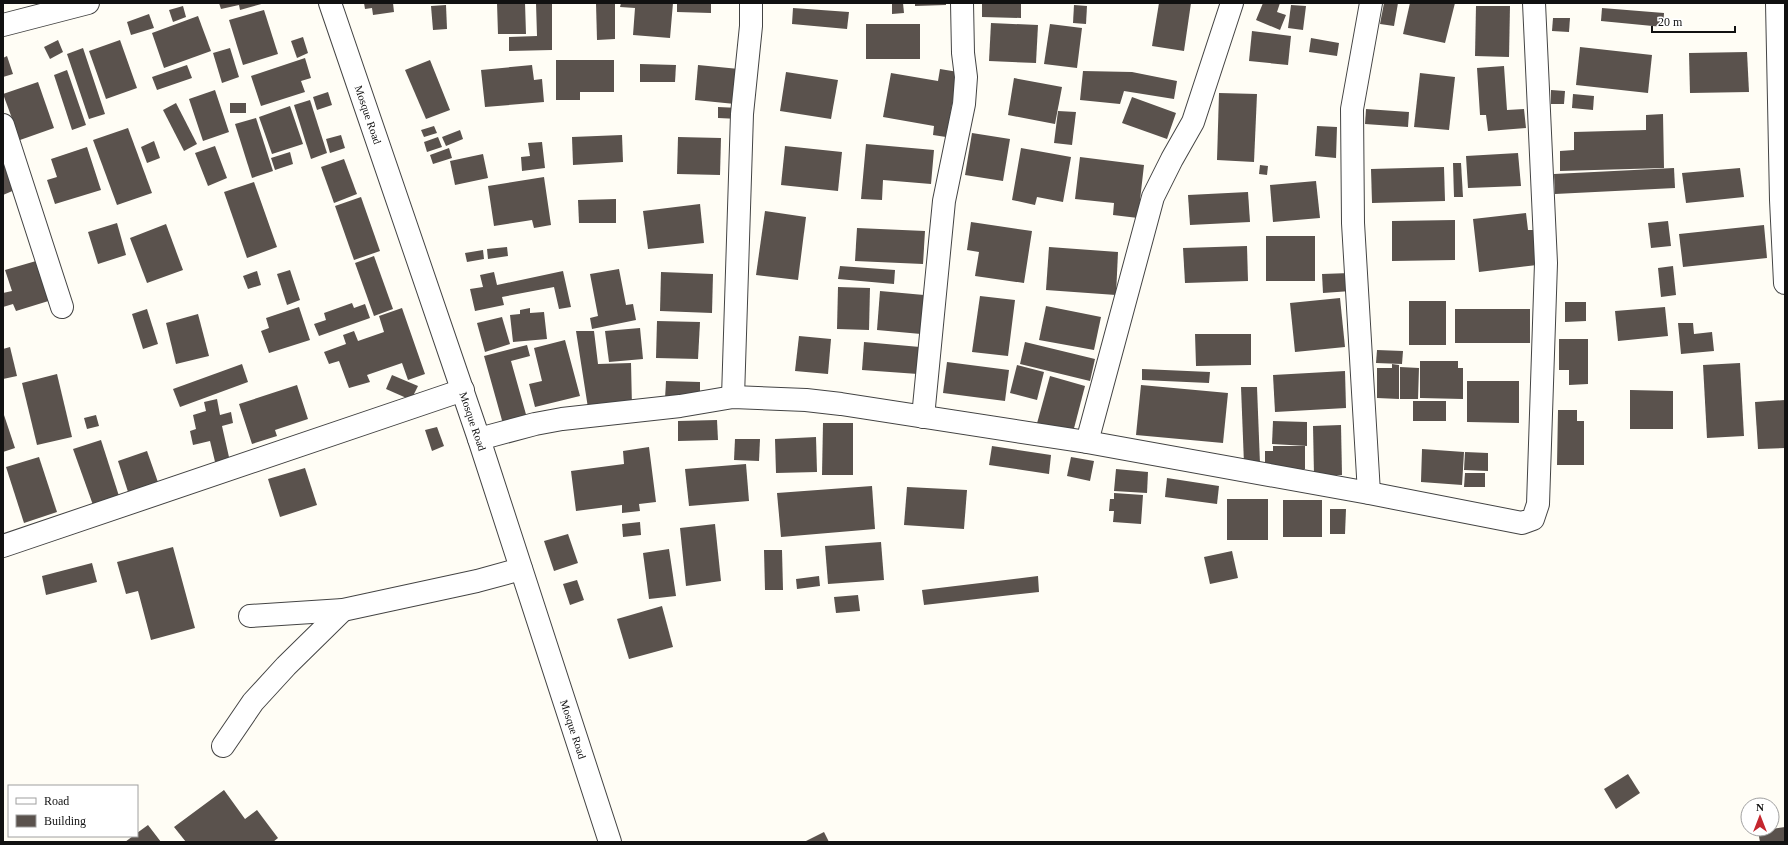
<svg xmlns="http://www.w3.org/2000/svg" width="1788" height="845" font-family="'Times New Roman',serif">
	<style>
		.building { fill: #5a524d }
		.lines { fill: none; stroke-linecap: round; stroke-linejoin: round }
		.minor-casing { stroke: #444; stroke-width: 24 }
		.tertiary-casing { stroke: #444; stroke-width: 24 }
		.minor { stroke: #fff; stroke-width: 22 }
		.tertiary { stroke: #fff; stroke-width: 22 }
		.labels { text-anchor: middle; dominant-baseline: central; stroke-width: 4; stroke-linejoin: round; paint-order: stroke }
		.street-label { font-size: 11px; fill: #111; stroke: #fff }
	</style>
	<rect width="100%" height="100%" fill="#fffdf5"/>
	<g class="building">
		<polygon points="219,3 265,3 240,10 239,5 221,9"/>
		<polygon points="364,3 393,3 394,12 373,15 372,8 365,9"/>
		<polygon points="497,3 525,3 526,34 498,34"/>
		<polygon points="536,3 552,3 552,50 509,51 509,37 537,36"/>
		<polygon points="596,3 615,3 615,39 597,40"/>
		<polygon points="621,3 673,3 670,38 633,35 635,8 620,7"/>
		<polygon points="677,3 711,3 711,13 677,12"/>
		<polygon points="892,3 903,3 904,13 892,14"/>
		<polygon points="915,3 946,3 946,5 915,6"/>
		<polygon points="982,3 1021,3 1021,18 982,17"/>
		<polygon points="1159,3 1191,3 1184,51 1152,46"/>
		<polygon points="1263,3 1280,3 1277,12 1286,15 1280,30 1256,20"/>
		<polygon points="1384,3 1398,3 1394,26 1380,24"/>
		<polygon points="1410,3 1455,3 1445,43 1403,34"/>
		<polygon points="446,5 447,29 433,30 431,6"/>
		<polygon points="1074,5 1087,6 1086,24 1073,23"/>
		<polygon points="1291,5 1306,6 1303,30 1288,28"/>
		<polygon points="183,6 186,17 173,22 169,10"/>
		<polygon points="1476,6 1510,6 1509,57 1475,56"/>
		<polygon points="793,8 849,12 847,29 792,24"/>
		<polygon points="1602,8 1664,13 1663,27 1601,21"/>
		<polygon points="264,10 278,54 243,65 229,20"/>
		<polygon points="149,14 154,28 131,35 127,22"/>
		<polygon points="198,16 211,51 164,68 152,33"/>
		<polygon points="1553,18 1570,18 1569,32 1552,31"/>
		<polygon points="991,23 1038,25 1036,63 989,61"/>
		<rect x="866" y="24" width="54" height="35"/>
		<polygon points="1050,24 1082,28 1077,68 1044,64"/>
		<polygon points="1252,31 1291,36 1288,65 1249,61"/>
		<polygon points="303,37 308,53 297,58 291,41"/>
		<polygon points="1311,38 1339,43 1337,56 1309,52"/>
		<polygon points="58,40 63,52 50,59 44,47"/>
		<polygon points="120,40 137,88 106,99 89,51"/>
		<polygon points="1580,47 1652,55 1648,93 1576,85"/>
		<polygon points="83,48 105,114 89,119 67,54"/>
		<polygon points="230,48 239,77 222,83 213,53"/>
		<polygon points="1747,52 1749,92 1690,93 1689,53"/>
		<polygon points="7,56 13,74 3,77 3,58"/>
		<polygon points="305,58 311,78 301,81 305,92 261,106 251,76"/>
		<polygon points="430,60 450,110 426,119 405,70"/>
		<polygon points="556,60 614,60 614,92 580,92 580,100 556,100"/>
		<polygon points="640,64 676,65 675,82 640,82"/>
		<polygon points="187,65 192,78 157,90 152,77"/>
		<polygon points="532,65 534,80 542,79 544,102 485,107 481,70"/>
		<polygon points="698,65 739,69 735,104 695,100"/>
		<polygon points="1504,66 1507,110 1524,109 1526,128 1488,131 1486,115 1480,115 1477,68"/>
		<polygon points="940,69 958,72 946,137 933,135 934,126 883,117 891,73 938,81"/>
		<polygon points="67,70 86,125 72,130 54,75"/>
		<polygon points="1083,71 1132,72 1177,81 1174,99 1124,91 1120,104 1080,100"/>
		<polygon points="786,72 838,80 831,119 780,111"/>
		<polygon points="1420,73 1455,77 1449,130 1414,127"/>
		<polygon points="1014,78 1062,87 1055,124 1008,115"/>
		<polygon points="38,82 54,128 20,140 3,94"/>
		<polygon points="215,90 229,132 203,141 189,99"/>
		<polygon points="1551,90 1565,91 1564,104 1551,104"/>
		<polygon points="328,92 332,105 317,110 313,97"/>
		<polygon points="1219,93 1257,94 1254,162 1217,160"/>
		<polygon points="1573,94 1594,96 1593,110 1572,108"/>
		<polygon points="1132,97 1176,113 1167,139 1122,123"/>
		<polygon points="310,100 327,153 311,159 294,105"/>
		<polygon points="176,103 197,144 184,151 163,110"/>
		<rect x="230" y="103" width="16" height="10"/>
		<polygon points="290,106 303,144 272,154 259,117"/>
		<polygon points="718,107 739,108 739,119 718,118"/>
		<polygon points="1366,109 1409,112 1408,127 1365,124"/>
		<polygon points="1058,111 1076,112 1072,145 1054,143"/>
		<polygon points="1663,114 1664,168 1560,171 1560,151 1574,150 1574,132 1646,130 1646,115"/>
		<polygon points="256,118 273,171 252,178 235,124"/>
		<polygon points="434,126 437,133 424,137 421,130"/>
		<polygon points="1317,126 1337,127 1336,158 1315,156"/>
		<polygon points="128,128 152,193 117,205 93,140"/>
		<polygon points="460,130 463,139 446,146 442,137"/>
		<polygon points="972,133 1010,139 1003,181 965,175"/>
		<polygon points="341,135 345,148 330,153 326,139"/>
		<polygon points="622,135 623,162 573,165 572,137"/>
		<polygon points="438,137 442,147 427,152 424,142"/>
		<polygon points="678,137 721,138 720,175 677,174"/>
		<polygon points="154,141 160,158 147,163 141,147"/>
		<polygon points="542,142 545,168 522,171 521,157 530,156 528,143"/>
		<polygon points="866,144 934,150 931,184 883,180 882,200 861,199"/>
		<polygon points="215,146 227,178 208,186 195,153"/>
		<polygon points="785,146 842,152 838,191 781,185"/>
		<polygon points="87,147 101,190 55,204 47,180 57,177 51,159"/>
		<polygon points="449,148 452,158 433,164 430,155"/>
		<polygon points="1021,148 1071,157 1063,202 1037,197 1035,205 1012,200"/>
		<polygon points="290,152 293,164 275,170 271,158"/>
		<polygon points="1518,153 1521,186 1468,188 1466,156"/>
		<polygon points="3,154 17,189 3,195"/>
		<polygon points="483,154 488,178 455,185 450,161"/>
		<polygon points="1080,157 1144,165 1138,218 1113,215 1114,203 1075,199"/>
		<polygon points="344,159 357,194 334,203 321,167"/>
		<polygon points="1453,163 1461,163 1463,197 1454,197"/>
		<polygon points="1260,165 1268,166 1267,175 1259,174"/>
		<polygon points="1444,167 1445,201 1372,203 1371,169"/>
		<polygon points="1674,168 1675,188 1555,194 1554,174"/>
		<polygon points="1740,168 1744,197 1686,203 1682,173"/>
		<polygon points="544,177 551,225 534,228 532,220 494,226 488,186"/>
		<polygon points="1316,181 1320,218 1273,222 1270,185"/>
		<polygon points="254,182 277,247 247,258 224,192"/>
		<polygon points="1248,192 1250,222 1190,225 1188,195"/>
		<polygon points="361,197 380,251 354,260 335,206"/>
		<polygon points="616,199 616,223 579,223 578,200"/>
		<polygon points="700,204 704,243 648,249 643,211"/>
		<polygon points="765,211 806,217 798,280 756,275"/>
		<polygon points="1526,213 1528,230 1533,230 1537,265 1479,272 1473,219"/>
		<polygon points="1455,220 1455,260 1392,261 1392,221"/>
		<polygon points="1668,221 1671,246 1651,248 1648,223"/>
		<polygon points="971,222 1032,231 1024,283 975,276 979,252 967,250"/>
		<polygon points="117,223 126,255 98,264 88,232"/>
		<polygon points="166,224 183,270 147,283 130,238"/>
		<polygon points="1764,225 1767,258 1683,267 1679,234"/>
		<polygon points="857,228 925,231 923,264 855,261"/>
		<rect x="1266" y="236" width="49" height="45"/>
		<polygon points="1247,246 1248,281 1185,283 1183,248"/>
		<polygon points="507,247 508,256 488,259 487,249"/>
		<polygon points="1049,247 1118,252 1116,295 1046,290"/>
		<polygon points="483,250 484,259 467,262 465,253"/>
		<polygon points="374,256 393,309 374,316 355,263"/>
		<polygon points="43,259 55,299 16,311 13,304 3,307 3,293 12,291 5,270"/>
		<polygon points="840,266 895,270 894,284 838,279"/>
		<polygon points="1673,266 1676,295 1661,297 1658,268"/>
		<polygon points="619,269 626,305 633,304 636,320 592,329 590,318 598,316 590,274"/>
		<polygon points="290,270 300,300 287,305 277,274"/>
		<polygon points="257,271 261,285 248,289 243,276"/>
		<polygon points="563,271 571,307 559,309 554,287 502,297 504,305 475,311 470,289 483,287 480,275 494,272 497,285"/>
		<polygon points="661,272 713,274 712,313 660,311"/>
		<polygon points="1350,273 1351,291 1323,293 1322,274"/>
		<polygon points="838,287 870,288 869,330 837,329"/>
		<polygon points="880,291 924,295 921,334 877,330"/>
		<polygon points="980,296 1015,300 1008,356 972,352"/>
		<polygon points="1340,298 1345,347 1295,352 1290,303"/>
		<rect x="1409" y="301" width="37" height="44"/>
		<polygon points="1565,302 1586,302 1586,321 1565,322"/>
		<polygon points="352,303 354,308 365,304 370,318 319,336 314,324 326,320 324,313"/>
		<polygon points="1046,306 1101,317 1094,350 1039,340"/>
		<polygon points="299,307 310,340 269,353 261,331 269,328 266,318"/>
		<polygon points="1665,307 1668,336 1618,341 1615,311"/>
		<polygon points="402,308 425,374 408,380 402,363 367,375 370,382 349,388 339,361 329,364 324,352 346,344 343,335 354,331 358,341 384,332 379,316"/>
		<polygon points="530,308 530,313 544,312 547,339 513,342 510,315 520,314 520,310"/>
		<polygon points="147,309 158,344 143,349 132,314"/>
		<rect x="1455" y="309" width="75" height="34"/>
		<polygon points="198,314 209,356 176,364 166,323"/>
		<polygon points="502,317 510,344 485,352 477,323"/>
		<polygon points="657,321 700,322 698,359 656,358"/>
		<polygon points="1678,323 1693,323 1694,334 1712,332 1714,351 1681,354"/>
		<polygon points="640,328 643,359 609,362 605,331"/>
		<polygon points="576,331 594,331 598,364 631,363 632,407 588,408"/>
		<polygon points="1195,334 1251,334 1251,365 1196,366"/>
		<polygon points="799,336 831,339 828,374 795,371"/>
		<polygon points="1559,339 1588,339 1588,384 1569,385 1569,370 1559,370"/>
		<polygon points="565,340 580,396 535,407 529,384 542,381 534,348"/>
		<polygon points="864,342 920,347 918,374 862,370"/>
		<polygon points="1025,342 1095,359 1090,381 1020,364"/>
		<polygon points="527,345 530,356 511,361 527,418 503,424 484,356"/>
		<polygon points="10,347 17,376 3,379 3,349"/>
		<polygon points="1377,350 1403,351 1402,364 1376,363"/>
		<polygon points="1420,361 1458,361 1458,368 1463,368 1463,399 1420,398"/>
		<polygon points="947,362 1009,370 1005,401 943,393"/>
		<polygon points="1740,363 1744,436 1707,438 1703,365"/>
		<polygon points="242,364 248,382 180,407 173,389"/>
		<polygon points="1392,364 1399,365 1399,399 1377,398 1377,368 1392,368"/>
		<polygon points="1017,365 1044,372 1037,400 1010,393"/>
		<polygon points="1400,367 1419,368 1418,399 1400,399"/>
		<polygon points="1142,369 1210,372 1209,383 1142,380"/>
		<polygon points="1345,371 1346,408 1275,412 1273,375"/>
		<polygon points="57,374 72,437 37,445 22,383"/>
		<polygon points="392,375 418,386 411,400 386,389"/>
		<polygon points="1050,376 1085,386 1072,436 1036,427"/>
		<polygon points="666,381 700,382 700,399 665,399"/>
		<polygon points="1467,381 1519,381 1519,423 1467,422"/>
		<polygon points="297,385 308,419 275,430 277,436 252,444 239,404"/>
		<polygon points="1141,385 1228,393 1223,443 1136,435"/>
		<polygon points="1241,387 1257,387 1260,464 1244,464"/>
		<polygon points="1630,390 1673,391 1673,429 1630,429"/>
		<polygon points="217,399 220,415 231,412 233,423 222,426 231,466 217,470 210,441 193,445 190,431 196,429 193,415 206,411 204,402"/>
		<polygon points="1785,400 1785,448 1758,449 1755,402"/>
		<rect x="1413" y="401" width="33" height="20"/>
		<polygon points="1558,410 1577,410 1577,421 1584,421 1584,465 1557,465"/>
		<polygon points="3,412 15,448 3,452"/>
		<polygon points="96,415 99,426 87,429 84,418"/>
		<polygon points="717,420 718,440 678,441 678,421"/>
		<polygon points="1273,421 1307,422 1307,446 1272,444"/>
		<polygon points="823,423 853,423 853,475 822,475"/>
		<polygon points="1341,425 1342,475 1314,475 1313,426"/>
		<polygon points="437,427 444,446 432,451 425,430"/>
		<polygon points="816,437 817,472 776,473 775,439"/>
		<polygon points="735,439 760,439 759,461 734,460"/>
		<polygon points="101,440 119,496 93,505 73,449"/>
		<polygon points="992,446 1051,455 1049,474 989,465"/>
		<polygon points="1273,446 1305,446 1305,469 1265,469 1265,451 1273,451"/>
		<polygon points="649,447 656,502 639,504 640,511 622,513 622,505 576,511 571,471 624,464 623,451"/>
		<polygon points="1422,449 1464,452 1462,485 1421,482"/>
		<polygon points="147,451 160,488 130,498 118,461"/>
		<polygon points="1465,452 1488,453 1488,471 1464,470"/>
		<polygon points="39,457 57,512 24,523 6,467"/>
		<polygon points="1071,457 1094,461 1090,481 1067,476"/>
		<polygon points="746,464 749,501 689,506 685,469"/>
		<polygon points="305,468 317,505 280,517 268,479"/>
		<polygon points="1116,469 1148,472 1147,493 1114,491"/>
		<polygon points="1465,473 1485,473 1485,487 1464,487"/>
		<polygon points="1167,478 1219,486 1217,504 1165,497"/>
		<polygon points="872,486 875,529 781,537 777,493"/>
		<polygon points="907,487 967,490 964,529 904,525"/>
		<polygon points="1114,493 1143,495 1141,524 1113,522 1114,511 1109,511 1110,499 1114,499"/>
		<rect x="1227" y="499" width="41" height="41"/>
		<rect x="1283" y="500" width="39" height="37"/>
		<polygon points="1330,509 1346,509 1345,534 1330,534"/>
		<polygon points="640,522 641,535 623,537 622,524"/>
		<polygon points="715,524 721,581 686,586 680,528"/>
		<polygon points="568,534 578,563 554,571 544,541"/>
		<polygon points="881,542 884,580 828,584 825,546"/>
		<polygon points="173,547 195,628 151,640 138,591 126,594 117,562"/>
		<polygon points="669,549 676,596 649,599 643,553"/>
		<polygon points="764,550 782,550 783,590 765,590"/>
		<polygon points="1232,551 1238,578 1210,584 1204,557"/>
		<polygon points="92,563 97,582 46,595 42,576"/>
		<polygon points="819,576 820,586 797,589 796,579"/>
		<polygon points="1038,576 1039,592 924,605 922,590"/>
		<polygon points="577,580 584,600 570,605 563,584"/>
		<polygon points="858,595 860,611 836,613 834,597"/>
		<polygon points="662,606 673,647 629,659 617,619"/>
		<polygon points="1628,774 1640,793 1616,809 1604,789"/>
		<polygon points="224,790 245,819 257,810 278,838 273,842 186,842 174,827"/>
		<polygon points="148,825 161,842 125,842 133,836 137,836 137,833"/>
		<polygon points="1785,827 1785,842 1760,842 1758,831"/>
		<polygon points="824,832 829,842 804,842"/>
	</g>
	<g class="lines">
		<g class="minor-casing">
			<g id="minor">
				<polyline points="1777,3 1781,200 1785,283"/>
				<polyline points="3,25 88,3"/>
				<polyline points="3,125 62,307"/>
				<polyline points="733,397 742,114 751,26 751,3"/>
				<polyline points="923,417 944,201 964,104 966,77 963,53 962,3"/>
				<polyline points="479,439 535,424 562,419 680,406 733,397 806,400 841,404 1087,442 1369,493 1522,523 1533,519 1538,504 1546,263 1534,3"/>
				<polyline points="1087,442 1153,197 1172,159 1193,122 1232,3"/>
				<polyline points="1369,493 1353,223 1352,109 1371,3"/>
				<polyline points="3,546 463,390"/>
				<polyline points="250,616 343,610 477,581 521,569"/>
				<polyline points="223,746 253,702 286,666 343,610"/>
			</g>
		</g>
		<g class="tertiary-casing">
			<g id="tertiary">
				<path id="s1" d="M330,3L479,439L610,842"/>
			</g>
		</g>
		<use href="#minor" class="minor"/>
		<use href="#tertiary" class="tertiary"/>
	</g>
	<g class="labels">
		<g class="street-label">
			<text stroke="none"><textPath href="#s1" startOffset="118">Mosque Road</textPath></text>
			<text stroke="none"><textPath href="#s1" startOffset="442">Mosque Road</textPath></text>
			<text stroke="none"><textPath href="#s1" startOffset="766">Mosque Road</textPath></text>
		</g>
	</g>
	<rect width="1788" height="845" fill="none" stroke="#111111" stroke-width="8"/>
	<rect x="8" y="785" width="130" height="52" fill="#ffffff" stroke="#a0a0a0"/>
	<rect x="16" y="798" width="20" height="6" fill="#ffffff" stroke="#a0a0a0"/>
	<text x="44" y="805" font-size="12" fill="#111111">Road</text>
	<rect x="16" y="815" width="20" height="12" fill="#5a524d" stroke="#a0a0a0"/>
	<text x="44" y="825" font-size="12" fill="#111111">Building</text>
	<g transform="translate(1760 817)"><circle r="19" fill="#ffffff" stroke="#a0a0a0"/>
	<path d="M0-3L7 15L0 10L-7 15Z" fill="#c4262e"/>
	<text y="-6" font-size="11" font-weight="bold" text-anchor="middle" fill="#111111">N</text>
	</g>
	<path d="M1652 26v6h83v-6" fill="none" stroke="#111111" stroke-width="2"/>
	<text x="1658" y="26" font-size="12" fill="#111111" stroke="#ffffff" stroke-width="3" paint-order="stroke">20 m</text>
</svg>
